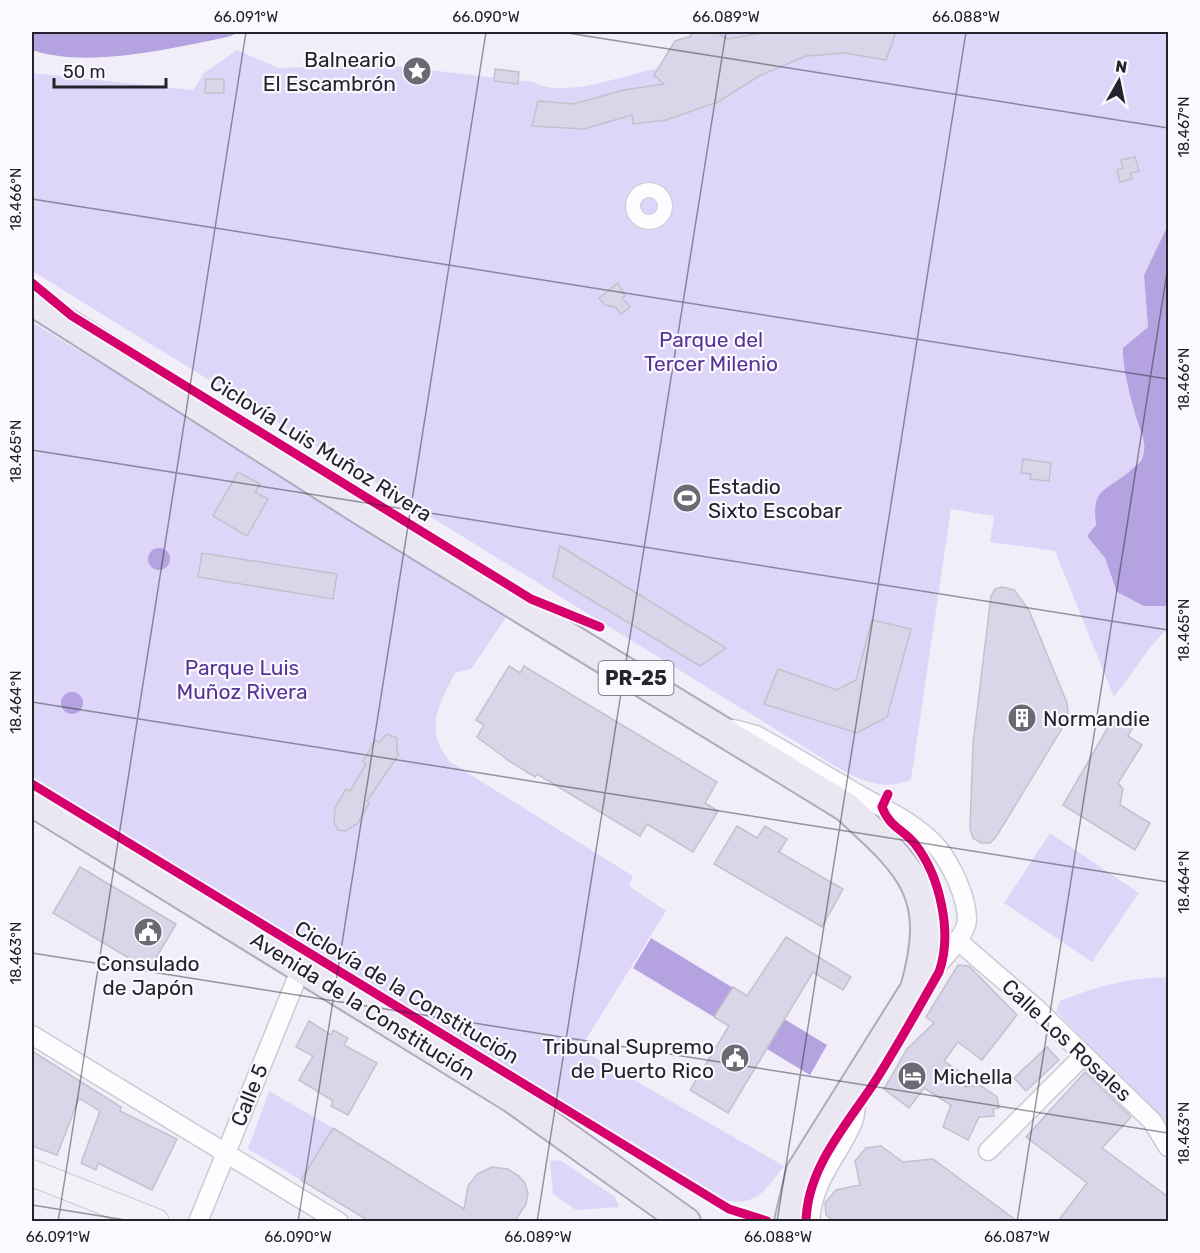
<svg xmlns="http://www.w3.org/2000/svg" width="1200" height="1253" font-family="Rubik,sans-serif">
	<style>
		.green { fill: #ded6f9 }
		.water { fill: #b4a2e1 }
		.building { fill: #dad6e9; stroke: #c3c1cb; stroke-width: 1.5 }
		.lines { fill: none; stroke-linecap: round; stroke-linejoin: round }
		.pedestrian-casing { stroke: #cbc9d3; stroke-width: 16 }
		.minor-casing { stroke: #cbc9d3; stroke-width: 21 }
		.secondary-casing { stroke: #cbc9d3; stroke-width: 28 }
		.primary-casing { stroke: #b0a9bf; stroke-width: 32 }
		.pedestrian { stroke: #fdfcfe; stroke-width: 14 }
		.minor { stroke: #fdfcfe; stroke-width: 18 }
		.secondary { stroke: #f4f2f8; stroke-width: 26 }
		.primary { stroke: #ebe7f2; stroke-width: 28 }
		.cycleway-casing { stroke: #faf9ff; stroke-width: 13 }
		.cycleway { stroke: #d6006c; stroke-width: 9 }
		.ticks { fill: none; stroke: #24222b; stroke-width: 1.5; stroke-opacity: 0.45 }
		.labels { text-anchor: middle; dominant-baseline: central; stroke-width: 4.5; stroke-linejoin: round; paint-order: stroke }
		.shield { fill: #faf9ff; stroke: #64626b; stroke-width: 1.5 }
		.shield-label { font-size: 20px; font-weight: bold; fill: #24222b }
		.poi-label { font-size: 21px; fill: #24222b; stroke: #faf9ff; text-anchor: start }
		.park-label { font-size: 21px; fill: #573396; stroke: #faf9ff }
		.street-label { font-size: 21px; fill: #24222b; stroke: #faf9ff }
		.neatline { fill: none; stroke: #24222b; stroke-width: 2 }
		.ticks-label { font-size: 15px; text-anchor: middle; fill: #24222b }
	</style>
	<rect width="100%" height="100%" fill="#f1eefa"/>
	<g class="green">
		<path d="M690,32H1168V225L1144,275L1148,327L1123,348C1122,367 1131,402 1137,421C1141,434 1147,441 1143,456C1142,462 1136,465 1132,469C1107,492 1091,486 1096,525L1087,536L1105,558L1118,592L1144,606H1168V628L1153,644L1114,697L1055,551L990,542L994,516L951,509L911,780C881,791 861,781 835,766L32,271V73L193,90L204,73L237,50L279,68L377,64L534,82C563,100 626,74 660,68C667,49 670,43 690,37Z"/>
		<path d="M32,322L509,613L471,669L455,673C438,707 424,728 450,762L633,876L629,886L666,911L580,1049L784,1166C765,1191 754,1210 719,1198L32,779Z"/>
		<polygon points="1050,833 1139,893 1092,962 1004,903"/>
		<path d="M1168,977V1124L1112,1071L1056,1011L1060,1001C1097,986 1129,978 1168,977Z"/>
		<polygon points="269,1091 333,1128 301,1180 248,1149"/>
		<polygon points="560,1160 615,1197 619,1207 576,1210 553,1194 550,1161"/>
	</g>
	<g class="water">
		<path d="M32,32H238L231,36C175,48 87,69 32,50Z"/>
		<path d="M1168,225V606H1144L1117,592L1105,558L1087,536L1096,525C1091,486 1107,492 1132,469C1136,465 1142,462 1143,456C1147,441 1141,434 1137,420C1131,401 1122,367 1123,348L1148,327L1144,275Z"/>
		<circle cx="159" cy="559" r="11"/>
		<circle cx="72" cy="703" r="11"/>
		<polygon points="651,938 827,1045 810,1075 633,968"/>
	</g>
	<g class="building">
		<polygon points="690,32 716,32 727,39 768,32 896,32 886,60 845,53 806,56 759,76 718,102 666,120 633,124 632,115 584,129 532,126 538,101 573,104 624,90 664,84 654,75 675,41 691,36"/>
		<polygon points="495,69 519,72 518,84 494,81"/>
		<polygon points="206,79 224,79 224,93 205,93"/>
		<polygon points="1135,157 1139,171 1131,173 1132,179 1120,182 1117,170 1123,168 1121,160"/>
		<polygon points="618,283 625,296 622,298 630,307 621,314 615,307 605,305 599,298"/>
		<polygon points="1023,459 1051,463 1049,481 1030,479 1031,474 1021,473"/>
		<polygon points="238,472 260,484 255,492 268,499 247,536 213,516"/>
		<polygon points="560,546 726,648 700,666 553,577"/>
		<polygon points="202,553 337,574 333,599 198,577"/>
		<polygon points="1002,587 1014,590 1029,610 1067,703 1068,713 1066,722 996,837 990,843 981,843 973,838 970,829 973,744 991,596 995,589"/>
		<polygon points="872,620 911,629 887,717 857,733 764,704 778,669 837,690 856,680"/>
		<polygon points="509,666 520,673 524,666 717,782 705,803 718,811 693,852 647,824 640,836 537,774 535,777 509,761 477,737 484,725 476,720"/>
		<polygon points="1114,717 1133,727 1128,736 1142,745 1118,783 1123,789 1120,805 1150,823 1135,850 1063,805"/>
		<polygon points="387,734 397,738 397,752 399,754 367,801 369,803 358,823 346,831 338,830 334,822 335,808 346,789 350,791 366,764 363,762 375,740 379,742"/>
		<polygon points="737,826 757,838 765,826 787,839 779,852 843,889 822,927 714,864"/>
		<polygon points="80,867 176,924 149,970 53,913"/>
		<polygon points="786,937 851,977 843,990 813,972 728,1113 690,1090 729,1026 714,1017 733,987 747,996"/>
		<polygon points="958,965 969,966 1017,1015 982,1060 958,1042 944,1061 970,1079 965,1087 980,1085 997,1097 999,1108 993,1109 994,1116 979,1117 968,1140 943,1127 951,1105 924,1088 909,1108 884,1089 907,1049 934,1023 926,1017"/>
		<polygon points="309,1021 331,1035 333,1030 348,1038 344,1045 377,1063 348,1115 331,1106 333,1101 299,1080 313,1056 296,1047"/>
		<polygon points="1047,1047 1059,1060 1026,1091 1014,1078"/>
		<polygon points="32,1051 121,1107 120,1111 177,1139 152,1190 98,1163 96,1170 81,1163 100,1111 79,1098 57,1155 32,1146"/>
		<polygon points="1085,1072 1131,1117 1102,1148 1168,1197 1168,1221 1058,1221 1087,1183 1026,1137"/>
		<polygon points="333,1128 464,1209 468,1186 477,1174 492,1167 508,1169 519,1176 525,1183 528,1193 526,1204 515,1221 369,1221 301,1180"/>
		<polygon points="881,1146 903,1162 933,1159 1017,1221 833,1221 826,1215 825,1203 836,1190 860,1185 855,1161 866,1148"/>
	</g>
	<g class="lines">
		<g class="pedestrian-casing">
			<circle id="pedestrian" cx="649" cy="206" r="16"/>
		</g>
		<g class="minor-casing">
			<g id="minor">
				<path d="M733,729L756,735C792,755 827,776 863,797C888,811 919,825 938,848C952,866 967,897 967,920C966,939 931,971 918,985"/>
				<polyline points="957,940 1036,1008 1152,1121 1168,1147"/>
				<polyline points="32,1035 339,1222"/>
				<polyline points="988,1151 1083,1056"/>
				<polyline points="198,1222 301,968"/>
				<path d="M810,1222C813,1179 836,1160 852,1124C857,1113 856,1099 856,1087"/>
			</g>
		</g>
		<g class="secondary-casing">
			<polyline id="secondary" points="32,1173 156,1222"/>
		</g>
		<g class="primary-casing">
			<g id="primary">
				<path d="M32,301L364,512L846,807C913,868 942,894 915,989L801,1171L789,1222"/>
				<polyline points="32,802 512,1098 686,1222"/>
			</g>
		</g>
		<use href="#pedestrian" class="pedestrian"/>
		<use href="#minor" class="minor"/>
		<use href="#secondary" class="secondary"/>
		<use href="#primary" class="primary"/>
		<g class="cycleway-casing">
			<g id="cycleway">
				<polyline points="32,283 72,316 531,599 600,627"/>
				<polyline points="32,784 729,1209 767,1221"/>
				<path d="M806,1222C807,1168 846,1126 874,1083C897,1047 918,1009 939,972C953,933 940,876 915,844C903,829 890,828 882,807L888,794"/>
			</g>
		</g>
		<use href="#cycleway" class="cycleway"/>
	</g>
	<path class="ticks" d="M561,32L1168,128M32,199L1168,379M32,450L1168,630M32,702L1168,882M32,953L1168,1133M32,1205L138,1222M58,1222L246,32M298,1222L486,32M537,1222L726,32M777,1222L966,32M1017,1222L1168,266"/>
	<defs>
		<g id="sight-disc" transform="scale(1.5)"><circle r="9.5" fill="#6c6973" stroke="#faf9ff"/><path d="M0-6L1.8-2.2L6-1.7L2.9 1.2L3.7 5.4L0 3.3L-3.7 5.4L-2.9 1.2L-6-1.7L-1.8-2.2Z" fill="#fff"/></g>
		<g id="stadium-disc" transform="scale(1.5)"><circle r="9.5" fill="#6c6973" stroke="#faf9ff"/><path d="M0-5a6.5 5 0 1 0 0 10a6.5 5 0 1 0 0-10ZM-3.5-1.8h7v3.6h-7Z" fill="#fff"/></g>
		<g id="building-disc" transform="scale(1.5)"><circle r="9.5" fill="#6c6973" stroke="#faf9ff"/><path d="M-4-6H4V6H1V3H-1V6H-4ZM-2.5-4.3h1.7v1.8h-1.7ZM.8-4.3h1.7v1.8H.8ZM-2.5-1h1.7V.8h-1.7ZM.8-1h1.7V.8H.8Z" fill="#fff"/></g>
		<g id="civic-disc" transform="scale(1.5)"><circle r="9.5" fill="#6c6973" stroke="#faf9ff"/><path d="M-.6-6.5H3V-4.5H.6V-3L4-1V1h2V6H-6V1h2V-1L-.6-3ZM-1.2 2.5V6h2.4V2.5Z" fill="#fff"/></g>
		<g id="hotel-disc" transform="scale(1.5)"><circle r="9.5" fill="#6c6973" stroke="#faf9ff"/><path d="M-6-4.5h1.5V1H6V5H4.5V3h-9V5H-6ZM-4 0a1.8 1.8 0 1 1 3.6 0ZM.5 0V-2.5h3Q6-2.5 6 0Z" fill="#fff"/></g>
	</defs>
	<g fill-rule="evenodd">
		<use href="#sight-disc" x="417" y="71"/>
		<use href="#stadium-disc" x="687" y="498"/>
		<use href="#building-disc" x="1022" y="718"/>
		<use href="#civic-disc" x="148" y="932"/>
		<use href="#civic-disc" x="735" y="1058"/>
		<use href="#hotel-disc" x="912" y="1076"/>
	</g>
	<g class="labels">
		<rect class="shield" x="598.5" y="661" width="75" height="34" rx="4.5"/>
		<g class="shield-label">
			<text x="636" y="678">PR-25</text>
		</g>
		<g class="poi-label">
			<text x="396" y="59" text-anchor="end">Balneario<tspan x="396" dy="24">El Escambrón</tspan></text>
			<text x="708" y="486">Estadio<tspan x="708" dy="24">Sixto Escobar</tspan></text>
			<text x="1043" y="718">Normandie</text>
			<text x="148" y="963" text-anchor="middle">Consulado<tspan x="148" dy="24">de Japón</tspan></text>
			<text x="714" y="1046" text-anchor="end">Tribunal Supremo<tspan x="714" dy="24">de Puerto Rico</tspan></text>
			<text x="933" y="1076">Michella</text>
		</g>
		<g class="park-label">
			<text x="711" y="339">Parque del<tspan x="711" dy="24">Tercer Milenio</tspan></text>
			<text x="242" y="667">Parque Luis<tspan x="242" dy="24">Muñoz Rivera</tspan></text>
		</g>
		<g class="street-label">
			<text transform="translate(321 448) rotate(32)">Ciclovía Luis Muñoz Rivera</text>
			<text transform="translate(407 992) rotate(31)">Ciclovía de la Constitución</text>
			<text transform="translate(363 1006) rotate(32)">Avenida de la Constitución</text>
			<text transform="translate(1067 1040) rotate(43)">Calle Los Rosales</text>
			<text transform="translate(249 1095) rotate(-68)">Calle 5</text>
		</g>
	</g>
	<rect width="1200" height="1253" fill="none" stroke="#faf9ff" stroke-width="66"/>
	<g transform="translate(1119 81) rotate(9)" stroke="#faf9ff" stroke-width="4.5" paint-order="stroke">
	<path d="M0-4.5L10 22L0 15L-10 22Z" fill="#24222b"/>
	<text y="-9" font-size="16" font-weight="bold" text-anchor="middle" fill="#24222b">N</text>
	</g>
	<path d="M54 78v9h112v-9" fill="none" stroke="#24222b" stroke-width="3"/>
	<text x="63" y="78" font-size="18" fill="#24222b" stroke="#faf9ff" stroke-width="4.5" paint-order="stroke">50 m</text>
	<rect x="33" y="33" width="1134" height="1187" class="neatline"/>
	<g class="ticks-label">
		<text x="246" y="22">66.091°W</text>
		<text x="486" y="22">66.090°W</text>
		<text x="726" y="22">66.089°W</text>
		<text x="966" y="22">66.088°W</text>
		<text transform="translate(1184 127) rotate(-90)" y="5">18.467°N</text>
		<text transform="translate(16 199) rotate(-90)" y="5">18.466°N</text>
		<text transform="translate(1184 379) rotate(-90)" y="5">18.466°N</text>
		<text transform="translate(16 451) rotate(-90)" y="5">18.465°N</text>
		<text transform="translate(1184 630) rotate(-90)" y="5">18.465°N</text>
		<text transform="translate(16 702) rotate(-90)" y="5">18.464°N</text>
		<text transform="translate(1184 882) rotate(-90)" y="5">18.464°N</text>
		<text transform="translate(16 953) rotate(-90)" y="5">18.463°N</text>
		<text transform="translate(1184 1133) rotate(-90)" y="5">18.463°N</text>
		<text x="58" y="1242">66.091°W</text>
		<text x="298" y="1242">66.090°W</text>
		<text x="538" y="1242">66.089°W</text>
		<text x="778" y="1242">66.088°W</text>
		<text x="1017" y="1242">66.087°W</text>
	</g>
</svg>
